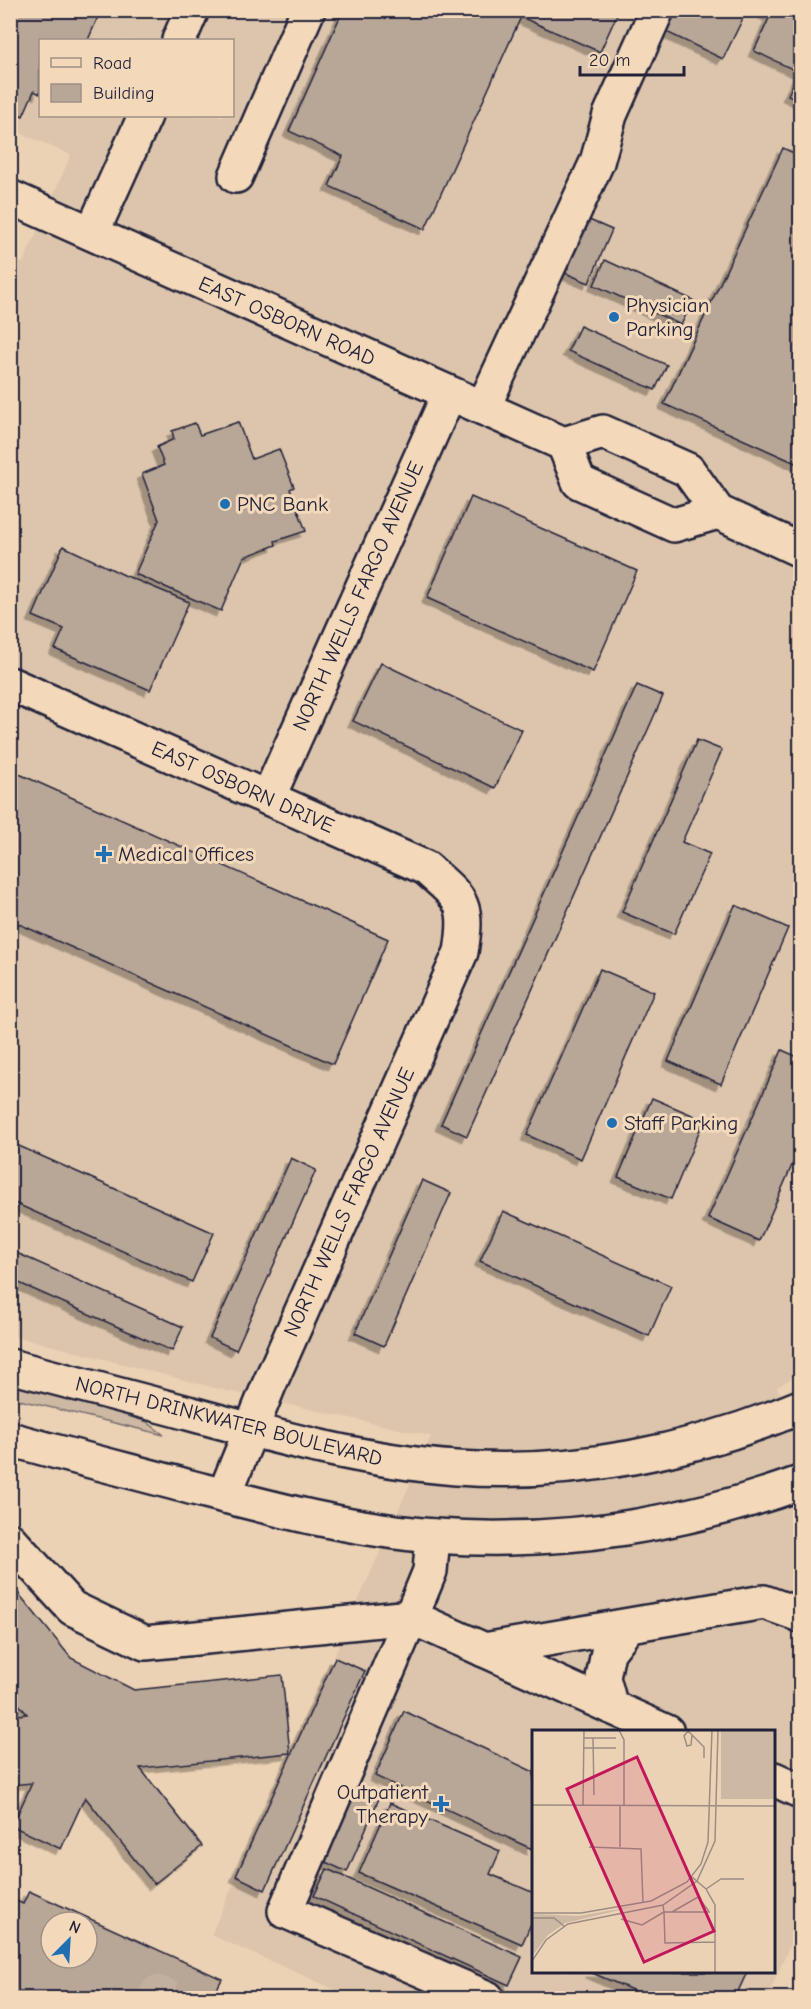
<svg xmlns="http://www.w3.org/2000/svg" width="811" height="2009" font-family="'Comic Neue',sans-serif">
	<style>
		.built { fill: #dcc5ac; fill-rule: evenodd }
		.green { fill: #cdb8a3; stroke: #786d6f; stroke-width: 1.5 }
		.building { fill: #b8a697; stroke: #22223b; stroke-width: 1.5; fill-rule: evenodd; filter: url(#shadow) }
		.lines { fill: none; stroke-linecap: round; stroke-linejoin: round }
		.minor-tunnel { stroke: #c3af9d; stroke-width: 33; stroke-dasharray: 33 16; stroke-linecap: butt }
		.minor-casing { stroke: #22223b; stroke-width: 38 }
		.major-casing { stroke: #22223b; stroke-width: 38 }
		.minor { stroke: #f3d9ba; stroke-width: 33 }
		.major { stroke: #f3d9ba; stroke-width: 33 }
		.poi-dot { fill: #1f6fb2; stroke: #f3d9ba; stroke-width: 2 }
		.labels { text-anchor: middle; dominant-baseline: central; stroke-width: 6; stroke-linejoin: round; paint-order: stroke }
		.poi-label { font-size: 21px; fill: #22223b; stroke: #f3d9ba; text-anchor: start }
		.street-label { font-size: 21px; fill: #22223b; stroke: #f3d9ba }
		.inset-road { fill: none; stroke: #9b8c84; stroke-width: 1.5 }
		.view { fill: #c2185b; fill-opacity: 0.15; stroke: #c2185b; stroke-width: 3 }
		.inset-edge { fill: none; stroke: #22223b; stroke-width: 3 }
	</style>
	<defs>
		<filter id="shadow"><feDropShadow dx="-5.5" dy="5.5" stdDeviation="0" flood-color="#0004"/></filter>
	</defs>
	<rect width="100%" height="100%" fill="#ebd2b5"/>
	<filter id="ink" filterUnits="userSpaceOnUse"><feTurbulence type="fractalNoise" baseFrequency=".0167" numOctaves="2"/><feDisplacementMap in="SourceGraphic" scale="12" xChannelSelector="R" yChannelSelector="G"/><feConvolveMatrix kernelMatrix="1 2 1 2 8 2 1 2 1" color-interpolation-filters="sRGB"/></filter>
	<g filter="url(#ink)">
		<path class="built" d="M11,11H800V1373L777,1387L800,1433V1922L767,1998H354L211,1935L431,1436L223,1390L11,1335L10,258L23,263L71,155L11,129ZM40,40H232V116H40ZM534,1732H774V1972H534Z"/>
		<polygon class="green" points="11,1385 94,1405 147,1422 164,1435 11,1398"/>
		<g class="building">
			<polygon points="10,10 101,10 88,40 40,40 40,94 34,91 23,116 10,110"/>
			<polygon points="343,10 619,10 600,52 521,17 425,229 329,186 343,156 289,131"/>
			<polygon points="669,10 747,10 723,59 660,29"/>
			<polygon points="759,10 800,10 800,101 788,95 799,72 754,51 770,16"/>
			<polygon points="783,148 800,156 800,465 664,404"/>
			<polygon points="587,219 612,230 589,283 563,272"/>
			<polygon points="605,260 693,300 681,325 594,285"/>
			<polygon points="580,326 667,365 655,390 568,351"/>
			<polygon points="238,422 252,459 279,449 294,487 290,489 306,531 275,541 276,545 244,557 221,611 135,574 159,520 142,474 164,465 157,447 174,439 172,431 195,423 200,435"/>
			<polygon points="471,497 637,571 593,672 427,598"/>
			<polygon points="63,546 124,575 189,602 150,690 55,649 64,629 33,616"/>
			<polygon points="381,663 522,730 495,788 353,721"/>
			<polygon points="637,685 663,696 467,1136 441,1124"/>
			<polygon points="697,740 722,750 682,842 710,854 674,934 622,912"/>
			<polygon points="17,773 388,939 333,1064 10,920 10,787"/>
			<polygon points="735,905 788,928 721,1084 668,1061"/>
			<polygon points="600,969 654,992 581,1159 527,1135"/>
			<polygon points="782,1050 800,1058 800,1147 759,1241 708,1218"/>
			<polygon points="652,1098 704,1120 671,1199 618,1177"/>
			<polygon points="10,1142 214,1233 192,1282 10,1201"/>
			<polygon points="291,1158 316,1170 236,1350 210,1338"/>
			<polygon points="422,1180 451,1193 384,1346 355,1333"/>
			<polygon points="503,1211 671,1286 649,1336 480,1261"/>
			<polygon points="10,1250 183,1327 172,1351 10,1279"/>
			<polygon points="10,1583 71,1658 134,1690 282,1675 290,1753 140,1768 202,1846 154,1884 85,1797 61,1849 12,1826 32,1783 10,1785 10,1716 27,1714 10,1694"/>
			<polygon points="335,1658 365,1671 265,1890 236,1876"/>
			<polygon points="404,1711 534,1772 532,1849 375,1776"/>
			<polygon points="353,1782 381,1794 347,1872 319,1859"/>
			<polygon points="390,1803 500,1851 490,1874 534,1893 534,1917 522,1944 359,1873"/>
			<polygon points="327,1869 522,1957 509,1985 314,1896"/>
			<path d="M29,1891L222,1979L212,1998H10V1898L23,1904ZM51,1922H87V1958H51Z"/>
			<polygon points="590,1972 747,1972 735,1998 651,1998"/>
		</g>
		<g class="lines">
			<polyline class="minor-tunnel" points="153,1998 157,1992 173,1998"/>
			<g class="minor-casing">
				<g id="minor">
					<polyline points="179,40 192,10"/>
					<polyline points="236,176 308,10"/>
					<polyline points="92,233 145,116"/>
					<polyline points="483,408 597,162 610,115 657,10"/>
					<path d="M10,684L426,868C462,900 469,902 461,952L269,1385L224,1496"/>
					<polyline points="268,798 449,394"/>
					<polyline points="10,1540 72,1608 145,1643 411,1617 430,1571 433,1536"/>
					<polyline points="484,1650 764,1602 800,1615"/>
					<polyline points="611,1707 603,1678 608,1652 628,1626"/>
					<polyline points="774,1779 800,1791"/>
					<polyline points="487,1998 285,1911 411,1617 667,1732"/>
				</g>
			</g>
			<g class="major-casing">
				<g id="major">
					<polyline points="10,197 564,444 603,432 688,470 718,512 800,550"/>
					<polyline points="564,444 579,482 674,525 718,512"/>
					<path d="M10,1366C66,1381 122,1395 177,1410C269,1435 361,1461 456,1468C573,1476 692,1452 800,1407"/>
					<path d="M10,1439C70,1456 130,1471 190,1487C271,1508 352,1530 435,1536C560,1545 683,1525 800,1483"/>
				</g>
			</g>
			<use href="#minor" class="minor"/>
			<use href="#major" class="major"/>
		</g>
	</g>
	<g class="poi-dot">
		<circle cx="614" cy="317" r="6"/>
		<circle cx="225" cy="504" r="6"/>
		<path d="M101 845h6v6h6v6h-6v6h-6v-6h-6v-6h6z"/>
		<circle cx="612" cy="1123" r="6"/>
		<path d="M438 1795h6v6h6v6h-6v6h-6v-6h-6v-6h6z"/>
	</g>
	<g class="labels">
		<g class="poi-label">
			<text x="626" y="305">Physician<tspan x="626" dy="24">Parking</tspan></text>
			<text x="237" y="504">PNC Bank</text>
			<text x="118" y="854">Medical Offices</text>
			<text x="624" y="1123">Staff Parking</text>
			<text x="428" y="1792" text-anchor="end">Outpatient<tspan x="428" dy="24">Therapy</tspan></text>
		</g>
		<g class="street-label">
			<text transform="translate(287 321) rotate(24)">EAST OSBORN ROAD</text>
			<text transform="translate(358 596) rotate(-66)">NORTH WELLS FARGO AVENUE</text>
			<text transform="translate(243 787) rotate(24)">EAST OSBORN DRIVE</text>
			<text transform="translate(349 1202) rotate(-66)">NORTH WELLS FARGO AVENUE</text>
			<text transform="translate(229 1421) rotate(14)">NORTH DRINKWATER BOULEVARD</text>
		</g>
	</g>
	<g transform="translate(532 1730)">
		<rect width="243" height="243" fill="#ebd2b5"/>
		<path d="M189,0H243V69H189ZM104,176L33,193L16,205L0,226V184L47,186Z" fill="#cdb8a3"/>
		<path class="inset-road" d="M87,0L92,10V75M155,0L172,17V28M156,1L152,6L155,16L159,15L160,5M52,8H84M61,8L62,65M52,18H84M0,75L243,76M51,75L52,0M57,117L109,119L111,173M88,117V75M160,147L174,159L183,175V243M174,159L189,149H212M140,182L166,167L176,180L177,182H132L133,213L183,212M0,183H49L119,171L155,152L169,134L176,112L180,0M0,188H22L32,196M89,189L110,195L132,182L131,175M0,231L14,210L36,194L131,175L165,151L183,111L186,0"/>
		<path class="view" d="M105,27L182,201L112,232L35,59Z"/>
		<rect width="243" height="243" class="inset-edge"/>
	</g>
	<rect width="811" height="2009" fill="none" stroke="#f3d9ba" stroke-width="36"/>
	<rect x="18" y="18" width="775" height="1973" fill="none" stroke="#22223b" stroke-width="2" filter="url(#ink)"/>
	<rect x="39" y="39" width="195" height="78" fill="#f3d9ba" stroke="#9f9087" stroke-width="1.5"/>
	<rect x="51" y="58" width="30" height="9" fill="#f3d9ba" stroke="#9f9087" stroke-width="1.5"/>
	<text x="93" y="69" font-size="18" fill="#22223b">Road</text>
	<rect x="51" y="84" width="30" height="18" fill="#b8a697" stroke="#9f9087" stroke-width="1.5"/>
	<text x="93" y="99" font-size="18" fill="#22223b">Building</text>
	<g transform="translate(69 1940) rotate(24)"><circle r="28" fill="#f3d9ba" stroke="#9f9087" stroke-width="1.5"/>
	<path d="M0-4.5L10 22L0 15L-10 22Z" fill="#1f6fb2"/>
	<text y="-9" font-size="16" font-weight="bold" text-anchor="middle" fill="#22223b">N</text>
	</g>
	<path d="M580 66v9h104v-9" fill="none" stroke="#22223b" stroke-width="3"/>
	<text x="589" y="66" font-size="18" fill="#22223b" stroke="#f3d9ba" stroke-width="4.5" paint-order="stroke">20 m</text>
</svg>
